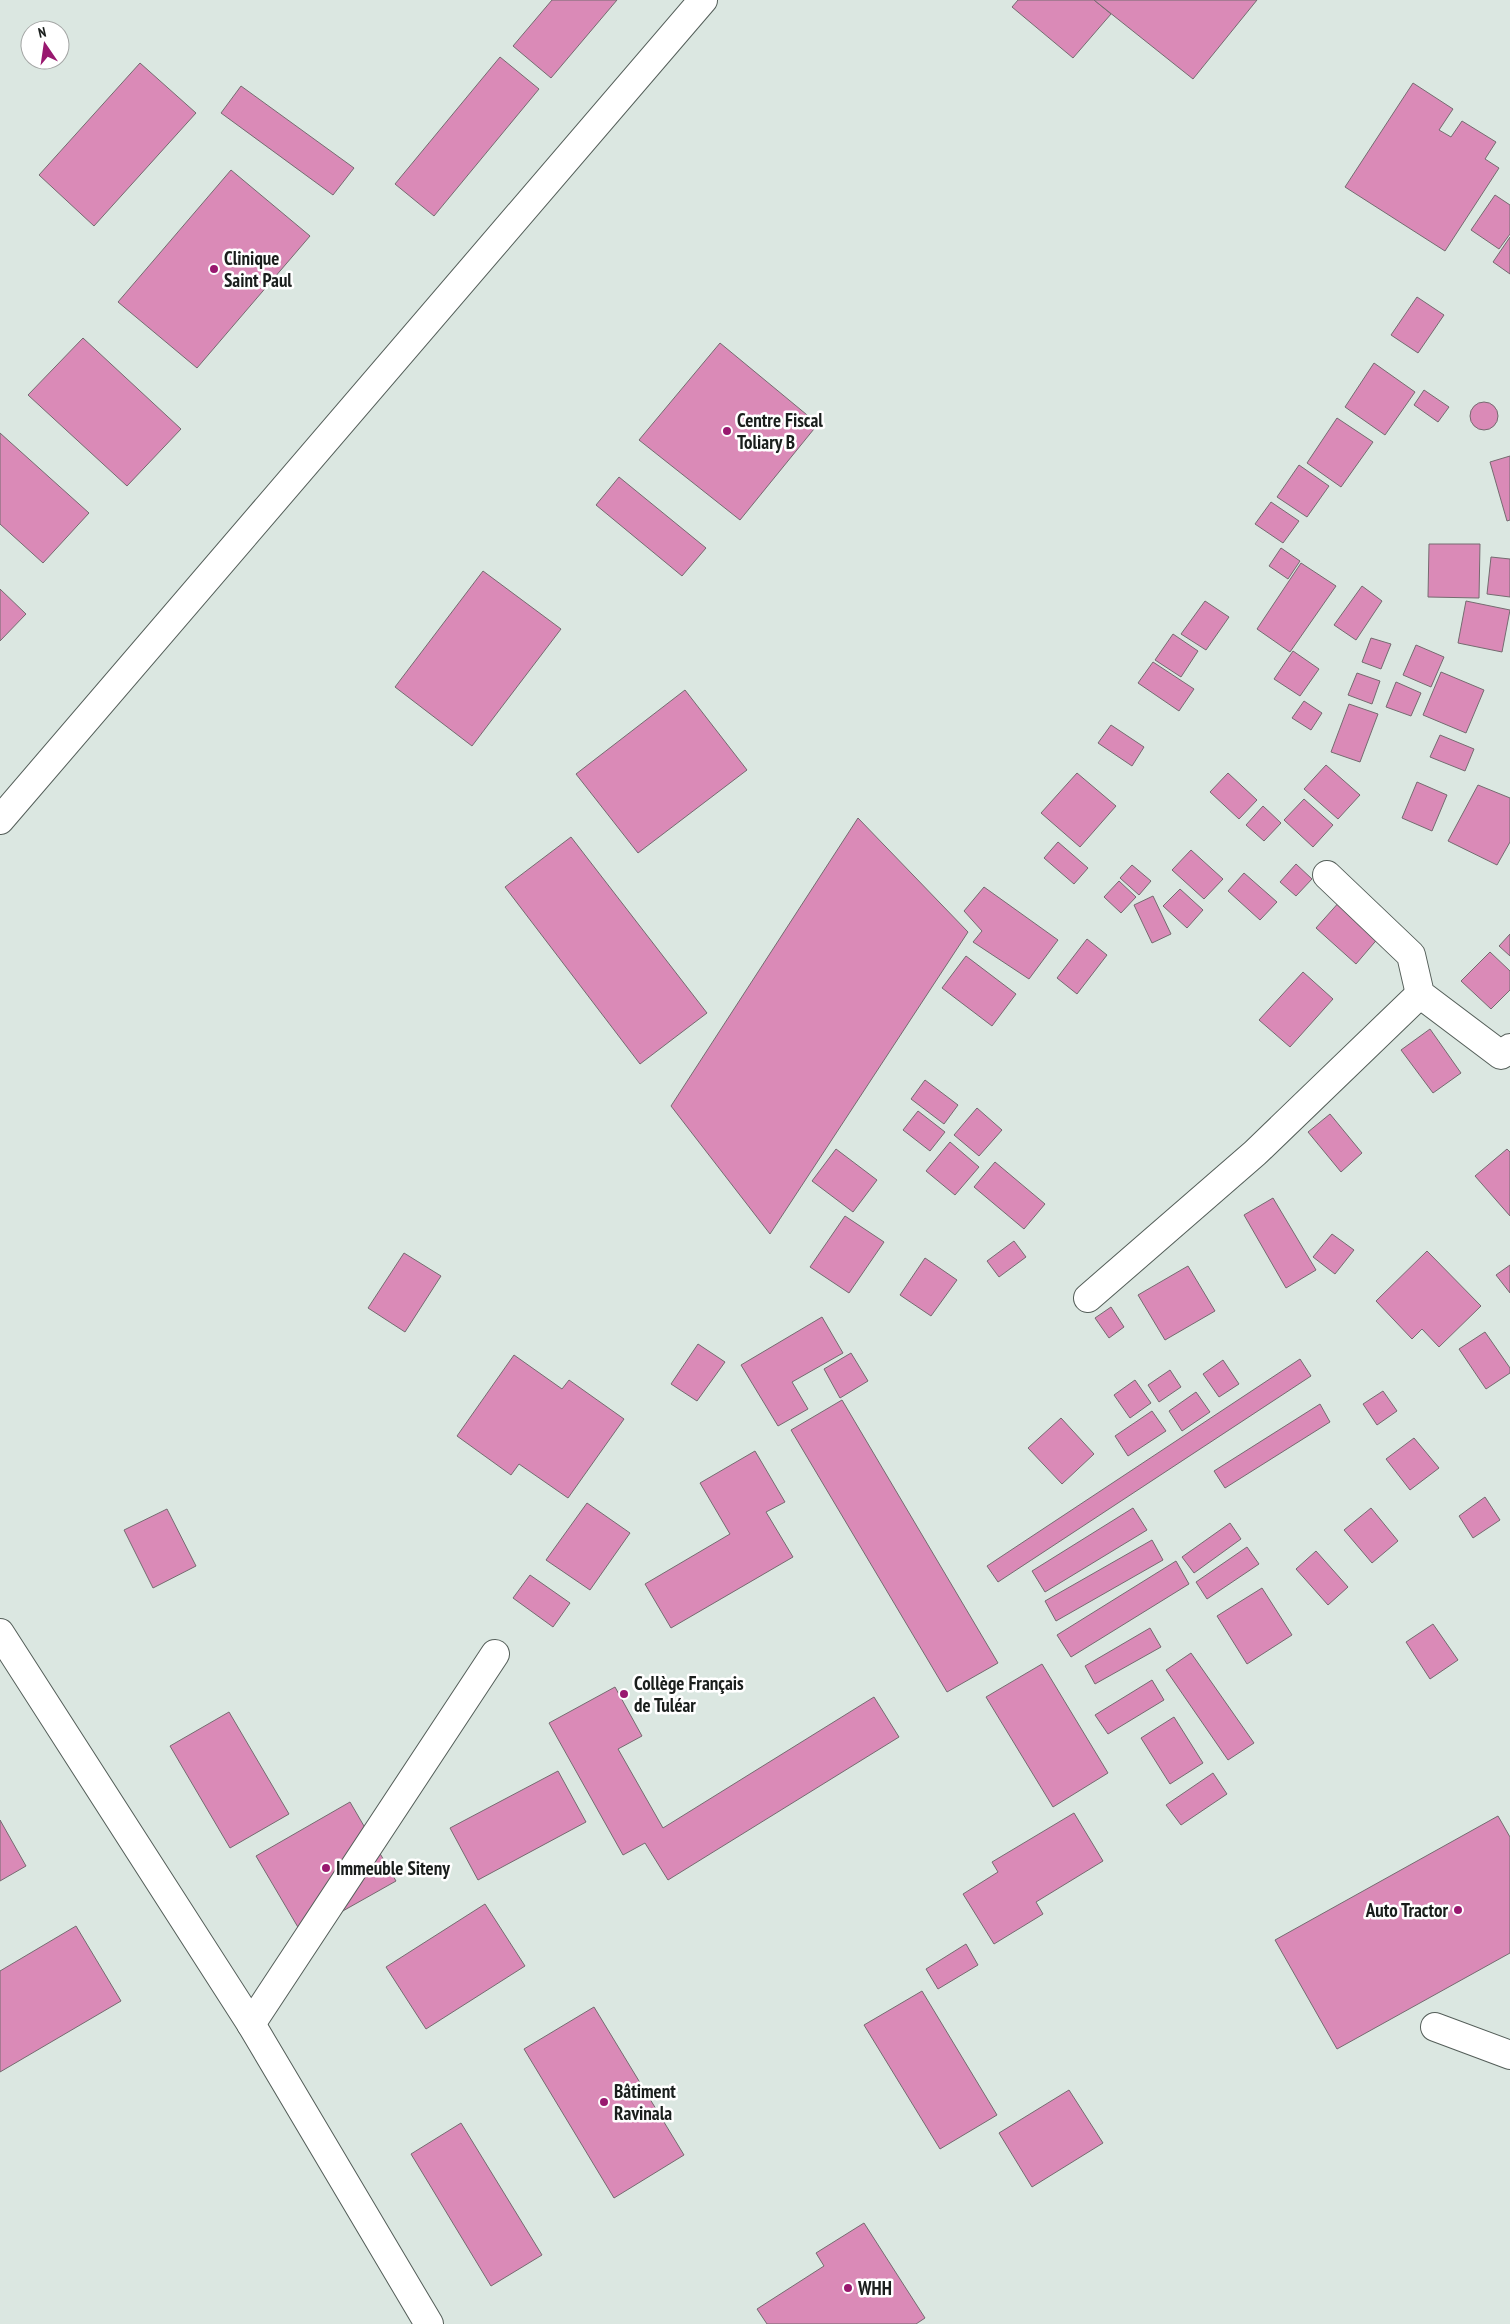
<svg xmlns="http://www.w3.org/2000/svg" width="1510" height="2324" font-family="'PT Sans Narrow',sans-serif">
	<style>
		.building { fill: #da8ab7; stroke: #756b70 }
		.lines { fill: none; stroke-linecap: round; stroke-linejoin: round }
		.minor-casing { stroke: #545e59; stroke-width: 30 }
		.minor { stroke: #fff; stroke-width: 28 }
		.poi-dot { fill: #99186f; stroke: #fff; stroke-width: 2 }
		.labels { text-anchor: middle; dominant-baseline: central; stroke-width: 5; stroke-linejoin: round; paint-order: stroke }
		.poi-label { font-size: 19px; font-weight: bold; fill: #1a1e1c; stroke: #fff; text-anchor: start }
	</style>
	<rect width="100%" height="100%" fill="#dbe7e1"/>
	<g class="building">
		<polygon points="552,0 617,0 551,78 513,46"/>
		<polygon points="1018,0 1094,0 1111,14 1073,58 1012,7"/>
		<polygon points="1094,0 1257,0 1193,79"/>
		<polygon points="500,57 539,89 434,216 395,184"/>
		<polygon points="140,63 196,113 94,226 39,175"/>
		<polygon points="1413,83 1453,109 1439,130 1451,137 1462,121 1496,142 1485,159 1499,168 1445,251 1345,187"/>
		<polygon points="241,86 354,168 333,195 221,113"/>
		<polygon points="231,170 310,236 197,368 118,302"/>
		<polygon points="1495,195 1510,205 1510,234 1499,249 1471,230"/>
		<polygon points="1510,237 1510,274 1493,262"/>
		<polygon points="1417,297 1444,315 1418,353 1391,335"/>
		<polygon points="83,338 181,429 127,486 28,395"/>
		<polygon points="720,343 818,424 740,520 639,440"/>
		<polygon points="1374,363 1415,392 1385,435 1345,407"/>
		<polygon points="1424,390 1449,407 1438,422 1414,405"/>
		<circle cx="1484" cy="416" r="14"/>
		<polygon points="1337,418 1373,442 1341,487 1307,463"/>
		<polygon points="0,433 89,513 43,563 0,524"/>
		<polygon points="1510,456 1510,520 1507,521 1490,462"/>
		<polygon points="1299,465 1329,486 1307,517 1277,497"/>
		<polygon points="619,477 706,548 682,576 596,505"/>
		<polygon points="1271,502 1299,521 1283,543 1255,524"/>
		<polygon points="1429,544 1480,544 1479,598 1428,597"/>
		<polygon points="1281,548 1300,561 1288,579 1269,566"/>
		<polygon points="1491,557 1510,559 1510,597 1487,594"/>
		<polygon points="1301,563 1336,586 1290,652 1257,629"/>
		<polygon points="483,571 561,629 472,746 395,687"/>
		<polygon points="1362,586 1382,601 1356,640 1334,625"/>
		<polygon points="0,589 26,614 0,641"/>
		<polygon points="1205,601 1229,617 1206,650 1181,634"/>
		<polygon points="1466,601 1510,610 1502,652 1458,643"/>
		<polygon points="1173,634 1198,651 1181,677 1155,660"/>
		<polygon points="1371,638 1391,644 1381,669 1362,662"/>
		<polygon points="1416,645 1444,657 1431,687 1403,675"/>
		<polygon points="1293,651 1319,669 1300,696 1274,679"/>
		<polygon points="1153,662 1194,689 1179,711 1138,683"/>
		<polygon points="1441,672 1484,690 1466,733 1423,715"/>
		<polygon points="1357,673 1380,681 1372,704 1348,695"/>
		<polygon points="1396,682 1421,693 1411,716 1386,707"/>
		<polygon points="685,690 747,770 638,853 576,774"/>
		<polygon points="1304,701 1322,713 1311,730 1292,718"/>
		<polygon points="1349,704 1378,714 1360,762 1331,752"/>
		<polygon points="1111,725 1144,747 1132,766 1098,743"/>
		<polygon points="1440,735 1474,749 1465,771 1430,757"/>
		<polygon points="1326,765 1360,795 1338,819 1304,789"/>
		<polygon points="1077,773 1116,806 1080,847 1041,813"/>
		<polygon points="1228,773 1257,800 1239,819 1210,792"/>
		<polygon points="1417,782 1447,795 1432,831 1402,818"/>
		<polygon points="1478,785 1510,798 1510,842 1497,865 1448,841"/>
		<polygon points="1304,799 1333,825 1313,847 1284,820"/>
		<polygon points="1263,806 1281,823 1264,841 1246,825"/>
		<polygon points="858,818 968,932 770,1234 671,1106"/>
		<polygon points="571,837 707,1013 640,1064 505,887"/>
		<polygon points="1058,842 1088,868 1074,884 1044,858"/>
		<polygon points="1191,850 1223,879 1204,899 1172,870"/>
		<polygon points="1296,864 1312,879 1296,896 1280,882"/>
		<polygon points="1132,865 1151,881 1139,895 1120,878"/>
		<polygon points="1244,873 1277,902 1260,920 1228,891"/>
		<polygon points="1119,881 1136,897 1121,913 1104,897"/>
		<polygon points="984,887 1058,940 1029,979 973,942 982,931 964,911"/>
		<polygon points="1180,889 1203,910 1187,928 1163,906"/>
		<polygon points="1153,896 1171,934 1152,943 1134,905"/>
		<polygon points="1341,900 1380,936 1356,964 1316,928"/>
		<polygon points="1510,934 1510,956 1499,946"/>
		<polygon points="1087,939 1107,955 1077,994 1057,978"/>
		<polygon points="1490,952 1510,971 1510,990 1491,1009 1461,981"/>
		<polygon points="966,956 1016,994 992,1026 942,988"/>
		<polygon points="1303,972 1333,999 1290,1047 1259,1020"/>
		<polygon points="1430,1029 1461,1073 1433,1093 1401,1050"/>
		<polygon points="925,1080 958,1105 944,1124 911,1099"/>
		<polygon points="977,1108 1002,1130 979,1156 954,1135"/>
		<polygon points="918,1111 945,1132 930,1151 903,1130"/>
		<polygon points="1330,1114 1362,1153 1341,1172 1308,1132"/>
		<polygon points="950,1142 979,1167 955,1195 926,1171"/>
		<polygon points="836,1149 877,1180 853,1212 812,1181"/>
		<polygon points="1507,1149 1510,1152 1510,1216 1475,1176"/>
		<polygon points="995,1162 1045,1204 1024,1229 974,1187"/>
		<polygon points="1273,1198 1316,1270 1286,1288 1244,1215"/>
		<polygon points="845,1216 884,1242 849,1293 810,1267"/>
		<polygon points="1332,1234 1354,1250 1335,1274 1313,1257"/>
		<polygon points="1014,1241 1026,1257 999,1277 987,1261"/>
		<polygon points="1427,1251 1481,1306 1439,1347 1422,1329 1412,1339 1376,1301"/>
		<polygon points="404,1253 441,1276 405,1332 368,1308"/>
		<polygon points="925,1258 957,1280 931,1316 900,1295"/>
		<polygon points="1510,1265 1510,1293 1496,1275"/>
		<polygon points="1188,1266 1215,1311 1165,1340 1138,1295"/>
		<polygon points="1111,1307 1124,1327 1109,1338 1095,1318"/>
		<polygon points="822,1317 843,1353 792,1382 808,1409 778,1426 741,1365"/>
		<polygon points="1485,1332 1510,1368 1510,1373 1486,1389 1459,1349"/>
		<polygon points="698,1344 725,1362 697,1401 671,1384"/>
		<polygon points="851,1353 868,1381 840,1398 824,1369"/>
		<polygon points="514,1355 562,1389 569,1380 624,1419 568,1498 519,1464 511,1475 457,1436"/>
		<polygon points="1300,1359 1311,1376 998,1582 987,1566"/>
		<polygon points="1223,1360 1239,1384 1219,1397 1203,1374"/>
		<polygon points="1170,1370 1181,1387 1159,1402 1148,1385"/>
		<polygon points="1135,1380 1151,1403 1130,1418 1114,1395"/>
		<polygon points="1383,1391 1397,1411 1377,1425 1363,1404"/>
		<polygon points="1196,1392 1210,1412 1182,1431 1169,1411"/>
		<polygon points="842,1400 998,1663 947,1692 791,1430"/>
		<polygon points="1320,1404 1330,1422 1225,1488 1214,1471"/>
		<polygon points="1152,1411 1166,1431 1128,1456 1115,1436"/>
		<polygon points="1061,1418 1094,1454 1062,1484 1028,1448"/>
		<polygon points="1414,1438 1439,1468 1410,1490 1386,1459"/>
		<polygon points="755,1451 785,1502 766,1512 793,1557 671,1628 645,1584 730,1534 700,1483"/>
		<polygon points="1485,1497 1500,1520 1473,1538 1459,1516"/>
		<polygon points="587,1503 630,1533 590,1590 546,1560"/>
		<polygon points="1133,1508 1147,1530 1045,1592 1032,1571"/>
		<polygon points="1371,1508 1398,1541 1372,1563 1344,1530"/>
		<polygon points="167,1509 196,1566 153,1588 124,1530"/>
		<polygon points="1230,1523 1241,1539 1194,1573 1182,1557"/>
		<polygon points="1152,1540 1163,1560 1056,1621 1045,1601"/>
		<polygon points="1247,1547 1259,1564 1207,1599 1196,1582"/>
		<polygon points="1316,1551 1348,1587 1328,1605 1296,1569"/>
		<polygon points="1176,1561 1189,1584 1071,1657 1057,1635"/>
		<polygon points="530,1575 570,1603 553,1627 513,1598"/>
		<polygon points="1262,1588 1292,1635 1247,1664 1217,1616"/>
		<polygon points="1433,1624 1458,1660 1430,1679 1406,1642"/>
		<polygon points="1150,1628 1161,1647 1095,1684 1085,1666"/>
		<polygon points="1191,1653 1254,1743 1228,1760 1166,1670"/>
		<polygon points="1042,1664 1108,1773 1053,1807 986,1697"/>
		<polygon points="1152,1680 1164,1700 1108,1734 1095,1715"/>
		<polygon points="615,1687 642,1736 618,1749 663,1828 874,1697 899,1737 668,1880 645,1843 623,1855 549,1723"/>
		<polygon points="229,1712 289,1814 230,1848 170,1746"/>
		<polygon points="1174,1717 1203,1763 1170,1784 1141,1738"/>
		<polygon points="558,1771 586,1822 478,1880 450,1828"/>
		<polygon points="1213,1773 1227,1794 1181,1825 1166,1805"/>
		<polygon points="350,1802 396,1881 302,1934 256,1856"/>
		<polygon points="1074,1813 1103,1861 1036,1902 1043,1914 994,1944 963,1894 998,1872 992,1862"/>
		<polygon points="1498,1816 1510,1837 1510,1953 1337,2049 1275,1940"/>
		<polygon points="0,1820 26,1866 0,1881"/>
		<polygon points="485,1904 525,1966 426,2029 386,1967"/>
		<polygon points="76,1926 121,2001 0,2072 0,1971"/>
		<polygon points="966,1944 978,1965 938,1989 926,1969"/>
		<polygon points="922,1991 997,2115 940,2149 864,2025"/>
		<polygon points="594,2007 684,2155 614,2198 524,2049"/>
		<polygon points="1069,2090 1103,2143 1032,2187 999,2133"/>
		<polygon points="461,2123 542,2255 491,2286 411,2154"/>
		<polygon points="864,2223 925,2318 916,2324 767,2324 757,2309 824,2266 816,2253"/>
	</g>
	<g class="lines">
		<g class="minor-casing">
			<g id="minor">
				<polyline points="0,820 703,0"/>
				<polyline points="1327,875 1411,955 1420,994 1501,1055 1510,1048"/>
				<polyline points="1088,1298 1255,1153 1420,994"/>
				<polyline points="0,1633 251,2024 429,2324"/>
				<polyline points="251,2024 495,1654"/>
				<polyline points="1435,2027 1510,2055"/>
			</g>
		</g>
		<use href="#minor" class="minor"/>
	</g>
	<g class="poi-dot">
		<circle cx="214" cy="269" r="5"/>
		<circle cx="727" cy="431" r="5"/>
		<circle cx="624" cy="1694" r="5"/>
		<circle cx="326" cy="1868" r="5"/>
		<circle cx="1458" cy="1910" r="5"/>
		<circle cx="604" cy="2102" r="5"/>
		<circle cx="848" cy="2288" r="5"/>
	</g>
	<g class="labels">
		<g class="poi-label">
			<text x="224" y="258">Clinique<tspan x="224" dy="22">Saint Paul</tspan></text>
			<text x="737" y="420">Centre Fiscal<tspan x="737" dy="22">Toliary B</tspan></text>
			<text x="634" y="1683">Collège Français<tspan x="634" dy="22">de Tuléar</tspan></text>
			<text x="336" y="1868">Immeuble Siteny</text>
			<text x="1448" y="1910" text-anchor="end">Auto Tractor</text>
			<text x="614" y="2091">Bâtiment<tspan x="614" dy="22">Ravinala</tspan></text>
			<text x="858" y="2288">WHH</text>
		</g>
	</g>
	<g transform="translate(45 45) rotate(347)"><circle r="24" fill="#ffffff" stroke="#a3a5a4"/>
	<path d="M0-4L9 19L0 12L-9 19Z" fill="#99186f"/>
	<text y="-8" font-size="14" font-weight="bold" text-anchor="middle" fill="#1a1e1c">N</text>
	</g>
</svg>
